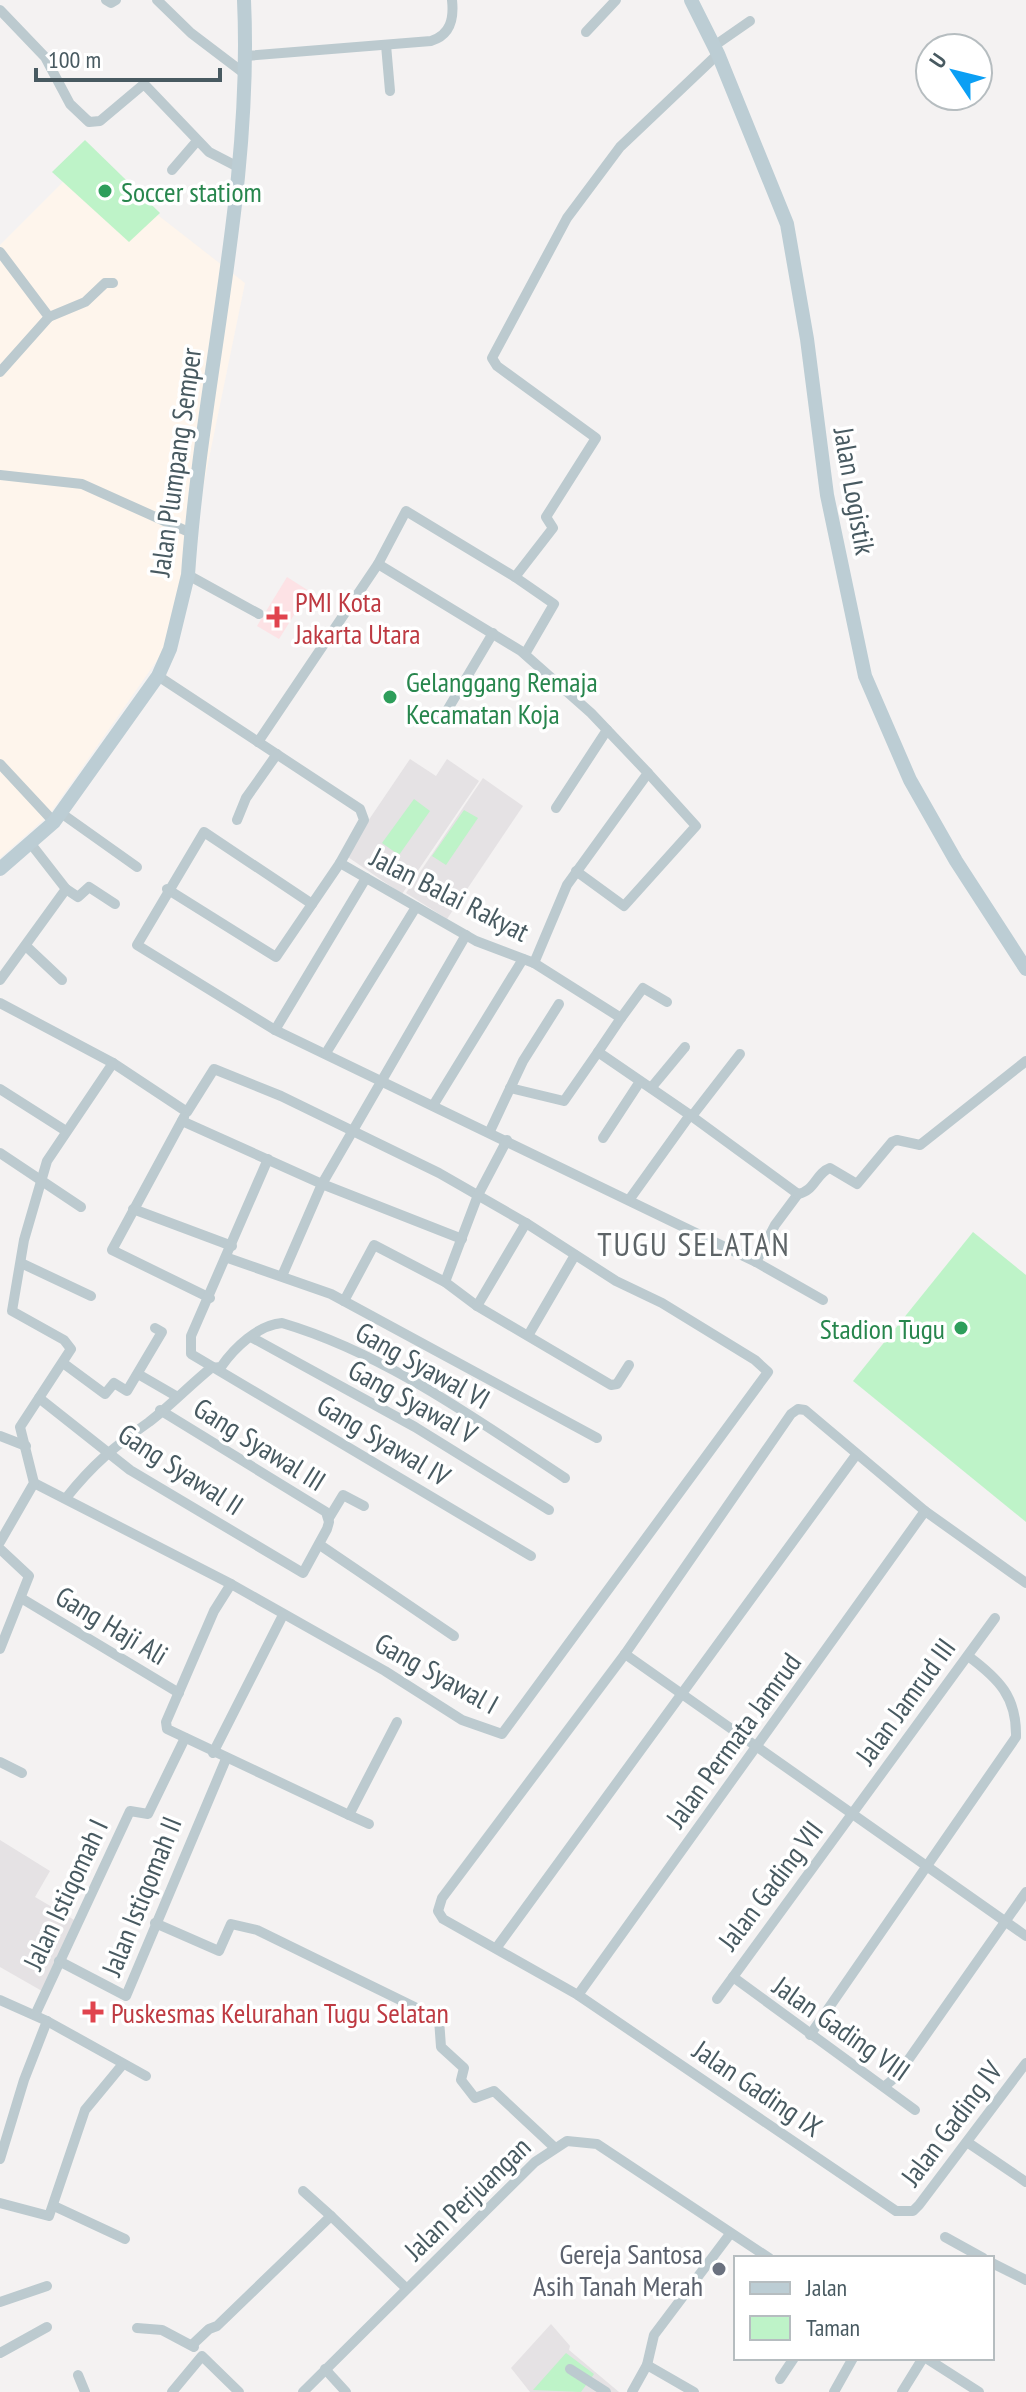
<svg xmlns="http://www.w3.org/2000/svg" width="1026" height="2392" font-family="'PT Sans Narrow',sans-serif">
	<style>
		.commercial { fill: #fef5ec }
		.education { fill: #e5e2e4 }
		.medical { fill: #fde2e5 }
		.green { fill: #bef3c8 }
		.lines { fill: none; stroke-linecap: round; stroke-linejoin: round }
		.minor { stroke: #bccacf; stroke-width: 10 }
		.secondary { stroke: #bccdd4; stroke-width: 14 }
		.leisure-dot { fill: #2e9e5b; stroke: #fff; stroke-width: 3 }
		.health-dot { fill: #e0444e; stroke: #fff; stroke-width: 3 }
		.worship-dot { fill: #6b7280; stroke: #fff; stroke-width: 3 }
		.labels { text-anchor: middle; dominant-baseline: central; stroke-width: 7; stroke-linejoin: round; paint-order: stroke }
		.leisure-label { font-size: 28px; fill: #27864d; stroke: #fff; text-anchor: start }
		.street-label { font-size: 28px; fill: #485a61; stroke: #fff }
		.health-label { font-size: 28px; fill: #be3a42; stroke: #fff; text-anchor: start }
		.worship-label { font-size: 28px; fill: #5b616d; stroke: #fff; text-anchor: end }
		.quarter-label { font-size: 32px; letter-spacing: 2px; fill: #5d6467; stroke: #fff }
	</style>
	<rect width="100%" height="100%" fill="#f4f2f2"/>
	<polygon class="commercial" points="86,159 245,283 172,639 49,815 0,858 0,245"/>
	<g class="education">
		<polygon points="410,759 436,776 447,759 479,781 402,894 345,855"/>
		<polygon points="483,778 523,806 447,919 406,893"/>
		<polygon points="0,1840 50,1871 35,1897 76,1921 42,1991 0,1967"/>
		<polygon points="551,2324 570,2346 569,2350 619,2392 530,2392 511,2368"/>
	</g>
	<polygon class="medical" points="287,577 309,591 279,639 257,626"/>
	<g class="green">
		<polygon points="85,140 160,213 129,242 52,172"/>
		<polygon points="414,799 430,811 399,855 382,843"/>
		<polygon points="464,810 478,818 446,865 432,856"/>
		<polygon points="973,1232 1026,1275 1026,1522 853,1381"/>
		<polygon points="566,2353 594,2374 581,2392 533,2390"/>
	</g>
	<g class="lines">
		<g class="minor">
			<polyline points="106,0 111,3 116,0"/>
			<polyline points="157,0 191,33 245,74"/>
			<polyline points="0,10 45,57 70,104 89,122 100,121 144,84 209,152 240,168"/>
			<polyline points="586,32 616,0"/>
			<polyline points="386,45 390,91"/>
			<polyline points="714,46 750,21"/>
			<path d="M246,56L431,41C451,35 454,18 452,0"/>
			<polyline points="172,170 197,141"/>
			<polyline points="0,252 49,317 0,372"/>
			<polyline points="49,317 85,302 105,283 113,283"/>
			<polyline points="0,475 82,484 191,533"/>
			<polyline points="188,575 259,614"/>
			<polyline points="515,577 554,604 525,654"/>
			<polyline points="158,676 360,809 364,820 340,863 476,941 534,963 567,885 648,773 591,713 521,651 378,564"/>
			<polyline points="442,719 493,633"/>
			<polyline points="258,742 378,564 406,511 515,577 553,528 546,517 596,438 497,366 492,358 567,218 620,147 718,54"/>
			<polyline points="0,764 54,822"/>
			<polyline points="556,808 607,730"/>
			<polyline points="61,813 137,867"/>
			<polyline points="237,820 246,798 277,754"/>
			<polyline points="576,871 624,906 696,826 648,773"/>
			<polyline points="66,889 78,897 89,887 115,904"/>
			<polyline points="167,889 276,957 340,863"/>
			<polyline points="312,904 204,832 137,945 275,1030 756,1262 823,1300"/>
			<polyline points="27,947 62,980"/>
			<polyline points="534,963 621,1018 598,1052 690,1115 629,1200"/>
			<polyline points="0,980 66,889 31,844"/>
			<polyline points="0,1003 113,1063 187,1112 214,1069 281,1096 439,1173 526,1223 616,1281 662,1303 755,1360 768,1372 502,1734 462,1720 385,1671 231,1584 34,1483"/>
			<polyline points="621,1018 643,988 667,1002"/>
			<polyline points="275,1030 366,878"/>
			<polyline points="326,1053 416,907"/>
			<polyline points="510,1088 564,1101 598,1052"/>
			<polyline points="651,1088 685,1047"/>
			<polyline points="0,1089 66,1131"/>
			<polyline points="434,1104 523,959"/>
			<polyline points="690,1115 798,1194 775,1225 756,1262"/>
			<polyline points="692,1116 740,1054"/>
			<polyline points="184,1117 112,1250 210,1298"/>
			<polyline points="182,1121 322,1184 462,1239"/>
			<polyline points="490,1131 523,1061 559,1004"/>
			<polyline points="603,1138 639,1083"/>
			<polyline points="0,1153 81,1207"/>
			<polyline points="268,1159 191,1336 191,1354 531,1556"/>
			<path d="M798,1194C815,1191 816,1173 830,1168L857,1184L892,1142L897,1140L920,1145L1026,1061"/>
			<polyline points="133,1209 232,1246"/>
			<polyline points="228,1258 331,1294 597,1438"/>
			<polyline points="21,1263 91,1296"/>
			<polyline points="282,1276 322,1184 466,935"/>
			<polyline points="445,1282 478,1195 507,1140"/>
			<polyline points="344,1301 374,1245 445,1282 477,1306 611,1385 617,1384 629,1365"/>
			<polyline points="477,1306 526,1223"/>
			<polyline points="529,1334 575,1255"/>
			<polyline points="251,1337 415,1427 549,1510"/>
			<polyline points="63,1363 105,1394 114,1383 127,1391 162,1332 155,1328"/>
			<polyline points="138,1374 176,1396"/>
			<polyline points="39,1398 130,1470 303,1573 327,1529 329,1522 326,1512 160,1410"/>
			<polyline points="0,1436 26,1446"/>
			<path d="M66,1498C93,1464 115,1446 149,1422C170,1406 190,1385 211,1368L221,1367C234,1348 258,1325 282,1323C384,1353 477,1420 565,1478"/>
			<polyline points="329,1518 343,1495 364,1506"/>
			<polyline points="0,1542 34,1483 20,1427 71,1349 64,1340 12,1311 24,1240 47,1161 113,1063"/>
			<polyline points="320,1545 454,1636"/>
			<polyline points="0,1549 29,1576 0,1649"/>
			<polyline points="1026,1583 925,1511 805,1410 798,1409 791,1414 625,1654 442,1898 438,1911 443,1919 578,1995 896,2211 913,2211 919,2205 1026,2063"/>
			<polyline points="231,1584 214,1611 166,1722 167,1729 349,1815 397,1722"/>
			<polyline points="21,1598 179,1693"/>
			<polyline points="625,1654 1026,1936"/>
			<polyline points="213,1753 283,1615"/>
			<polyline points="0,1762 22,1773"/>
			<polyline points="349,1815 369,1824"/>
			<polyline points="155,1923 219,1951 231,1924 257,1930 439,2019 441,2047 464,2068 461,2080 475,2098 494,2091 554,2147"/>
			<polyline points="497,1947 856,1455"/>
			<polyline points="59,1961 126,1996 226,1759"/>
			<polyline points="578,1995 925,1511"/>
			<polyline points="717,1999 733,1977"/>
			<polyline points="0,2000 47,2021 146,2076"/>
			<polyline points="35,2015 130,1811 148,1814 185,1738"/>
			<path d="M810,2035L1016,1737C1017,1697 999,1679 968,1656"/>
			<polyline points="885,2086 897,2076 1026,1892"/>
			<polyline points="915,2110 733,1977 995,1618"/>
			<polyline points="967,2142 1026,2182"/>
			<polyline points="0,2159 24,2080 47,2021"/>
			<polyline points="303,2191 331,2216"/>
			<polyline points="0,2203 49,2216 85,2110 123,2064"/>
			<polyline points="54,2206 125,2239"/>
			<polyline points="945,2237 983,2258"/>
			<polyline points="992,2263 1026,2280"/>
			<polyline points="0,2302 47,2286"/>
			<polyline points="137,2328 162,2330 194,2347"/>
			<polyline points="192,2345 209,2329 217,2326 331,2216 406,2288"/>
			<polyline points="0,2353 47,2327"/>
			<polyline points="926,2358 979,2392"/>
			<polyline points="647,2365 694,2392"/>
			<polyline points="325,2369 346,2392"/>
			<polyline points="570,2369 606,2392"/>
			<polyline points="78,2375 85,2392"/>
			<polyline points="780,2379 794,2358"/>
			<polyline points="172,2392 202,2356 239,2392"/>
			<polyline points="303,2392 535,2162 567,2141 597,2144 769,2258"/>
			<polyline points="632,2392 647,2365 654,2335 730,2234"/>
			<polyline points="834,2392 853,2358"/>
			<polyline points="902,2392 923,2358"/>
		</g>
		<g class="secondary">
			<polyline points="691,0 718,54 787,224 807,339 827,495 865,676 910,780 956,861 1026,969"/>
			<path d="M0,869L54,822L158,676L170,649L188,575C201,382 253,194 244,0"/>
		</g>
	</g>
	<g class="leisure-dot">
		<circle cx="105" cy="191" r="8"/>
		<circle cx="390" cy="697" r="8"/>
		<circle cx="961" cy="1328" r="8"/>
	</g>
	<g class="health-dot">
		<path d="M273 605h8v8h8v8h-8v8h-8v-8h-8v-8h8z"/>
		<path d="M89 2000h8v8h8v8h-8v8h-8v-8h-8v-8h8z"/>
	</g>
	<circle class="worship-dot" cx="719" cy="2269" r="8"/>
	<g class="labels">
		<g class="leisure-label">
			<text x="121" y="191">Soccer statiom</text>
			<text x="406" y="681">Gelanggang Remaja<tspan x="406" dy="32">Kecamatan Koja</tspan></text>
			<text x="945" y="1328" text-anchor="end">Stadion Tugu</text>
		</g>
		<g class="street-label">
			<text transform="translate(175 462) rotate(-82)">Jalan Plumpang Semper</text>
			<text transform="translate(855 491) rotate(80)">Jalan Logistik</text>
			<text transform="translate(450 894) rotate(27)">Jalan Balai Rakyat</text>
			<text transform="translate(423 1365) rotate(29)">Gang Syawal VI</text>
			<text transform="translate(413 1401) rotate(29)">Gang Syawal V</text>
			<text transform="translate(384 1440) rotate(31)">Gang Syawal IV</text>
			<text transform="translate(260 1444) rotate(32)">Gang Syawal III</text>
			<text transform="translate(181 1469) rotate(33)">Gang Syawal II</text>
			<text transform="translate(112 1625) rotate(31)">Gang Haji Ali</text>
			<text transform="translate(437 1673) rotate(29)">Gang Syawal I</text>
			<text transform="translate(905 1701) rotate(-54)">Jalan Jamrud III</text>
			<text transform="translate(733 1740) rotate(-54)">Jalan Permata Jamrud</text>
			<text transform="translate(770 1885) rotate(-53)">Jalan Gading VII</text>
			<text transform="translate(65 1894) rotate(-65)">Jalan Istiqomah I</text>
			<text transform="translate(141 1896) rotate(-68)">Jalan Istiqomah II</text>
			<text transform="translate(842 2028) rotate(35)">Jalan Gading VIII</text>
			<text transform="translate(758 2088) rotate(34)">Jalan Gading IX</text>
			<text transform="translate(951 2123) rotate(-53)">Jalan Gading IV</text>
			<text transform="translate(467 2198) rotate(-44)">Jalan Perjuangan</text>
		</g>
		<g class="health-label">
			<text x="295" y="601">PMI Kota<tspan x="295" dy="32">Jakarta Utara</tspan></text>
			<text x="111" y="2012">Puskesmas Kelurahan Tugu Selatan</text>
		</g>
		<g class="worship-label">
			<text x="703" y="2253">Gereja Santosa<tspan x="703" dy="32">Asih Tanah Merah</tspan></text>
		</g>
		<g class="quarter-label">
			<text x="694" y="1244">TUGU SELATAN</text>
		</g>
	</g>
	<rect x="734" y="2256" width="260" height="104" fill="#ffffff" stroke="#b6bdc0" stroke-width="2"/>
	<rect x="750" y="2282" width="40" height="12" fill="#bccdd4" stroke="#b6bdc0" stroke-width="2"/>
	<text x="806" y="2296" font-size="24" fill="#485a61">Jalan</text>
	<rect x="750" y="2316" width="40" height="24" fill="#bef3c8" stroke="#b6bdc0" stroke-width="2"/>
	<text x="806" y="2336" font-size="24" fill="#485a61">Taman</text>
	<g transform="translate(954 72) rotate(305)"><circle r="38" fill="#ffffff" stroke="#b6bdc0" stroke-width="2"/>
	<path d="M0-6L14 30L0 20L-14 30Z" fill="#0b9ff4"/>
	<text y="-12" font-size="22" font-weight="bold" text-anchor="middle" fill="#485a61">U</text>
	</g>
	<path d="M36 68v12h184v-12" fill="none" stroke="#485a61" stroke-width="4"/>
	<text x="48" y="68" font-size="24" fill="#485a61" stroke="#ffffff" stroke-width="6" paint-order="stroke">100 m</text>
</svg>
